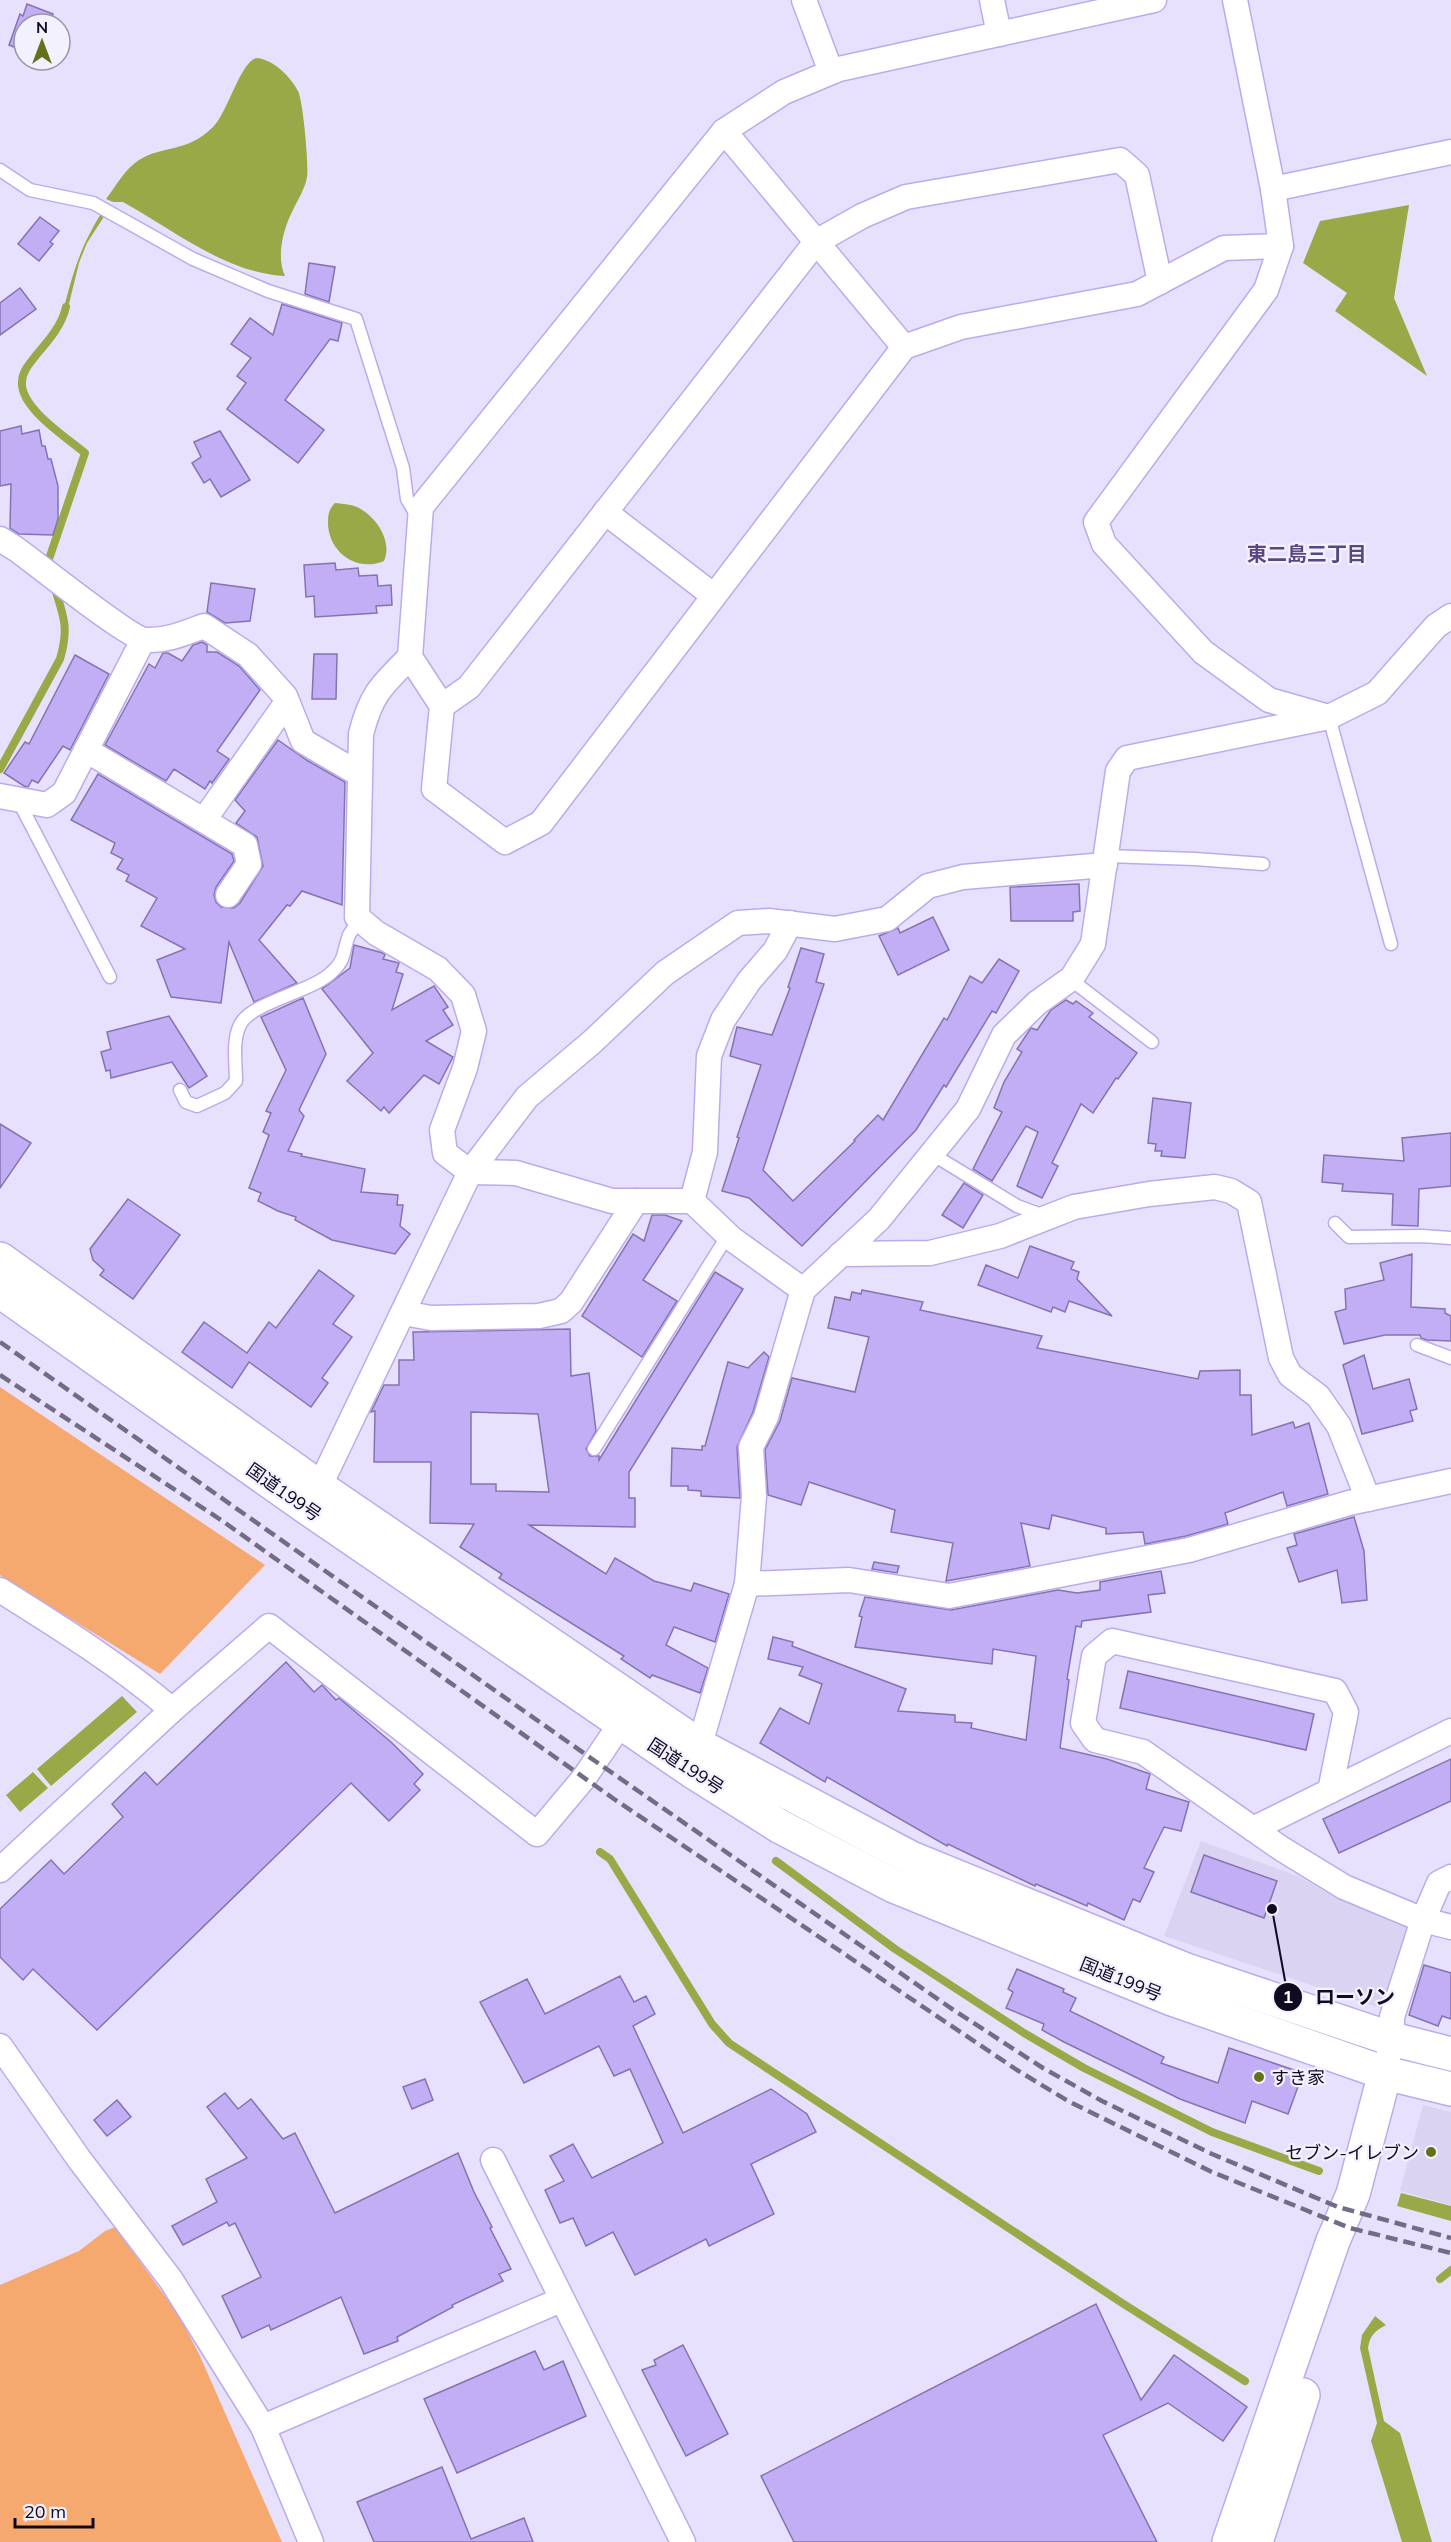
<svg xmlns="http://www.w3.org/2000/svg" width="1451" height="2542" font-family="Mulish,'Noto Sans JP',sans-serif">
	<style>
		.built { fill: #dad3f1 }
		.green { fill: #f5a96f }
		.water { fill: #99a947 }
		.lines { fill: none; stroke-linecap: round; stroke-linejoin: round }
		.stream { stroke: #99a947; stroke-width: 8 }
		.building { fill: #c2aef4; stroke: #8573b1; stroke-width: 1.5; fill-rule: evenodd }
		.lane-casing { stroke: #bdaaec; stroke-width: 15 }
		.street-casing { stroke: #bdaaec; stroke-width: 27 }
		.secondary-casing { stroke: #bdaaec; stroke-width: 36 }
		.highway-casing { stroke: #bdaaec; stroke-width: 36 }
		.lane { stroke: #fff; stroke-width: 12 }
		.street { stroke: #fff; stroke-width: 24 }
		.secondary { stroke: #fff; stroke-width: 33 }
		.highway { stroke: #fff; stroke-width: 33 }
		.rail { stroke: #736c85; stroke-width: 4.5; stroke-dasharray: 12 6; stroke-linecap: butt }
		.poi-dot { fill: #64701a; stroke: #f4f1ff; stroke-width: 2 }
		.labels { text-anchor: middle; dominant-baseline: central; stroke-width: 4.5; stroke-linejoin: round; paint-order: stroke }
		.street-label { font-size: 18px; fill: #120a21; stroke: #f4f1ff }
		.poi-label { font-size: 18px; fill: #120a21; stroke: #f4f1ff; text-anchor: start }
		.neighbourhood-label { font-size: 20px; font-weight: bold; fill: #5a4781; stroke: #f4f1ff }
		.leader { fill: none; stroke: #120a21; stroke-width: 2 }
		.callout-dot { fill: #120a21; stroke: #f4f1ff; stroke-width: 2 }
		.mark-label { font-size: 18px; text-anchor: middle; font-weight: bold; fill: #fff }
		.callout-label { font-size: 20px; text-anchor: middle; font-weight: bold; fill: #120a21; stroke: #f4f1ff; stroke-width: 4.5; stroke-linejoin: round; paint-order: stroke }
	</style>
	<rect width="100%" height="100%" fill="#e8e1fd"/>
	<g class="built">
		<polygon points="1201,1841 1300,1877 1327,1893 1412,1926 1383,2009 1164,1936"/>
		<polygon points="1423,2105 1451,2112 1451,2205 1400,2191"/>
	</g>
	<g class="green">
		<polygon points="0,1387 265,1565 160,1674 0,1575"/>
		<polygon points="115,2227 180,2317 200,2356 282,2542 0,2542 0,2285 79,2251 105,2231"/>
	</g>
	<g class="water">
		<path d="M256,58C273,59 290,76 298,91C303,100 309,166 307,177C305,189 298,199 293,210C283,229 276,257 285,276C225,273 174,230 123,202H113L106,199C116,186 125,169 139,160C163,145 187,153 213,127C228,112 240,63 256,58Z"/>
		<polygon points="1409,205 1394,298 1427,376 1335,311 1347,293 1303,263 1320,221"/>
		<path d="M102,212L105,215L87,243L79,263L66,316L62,315C73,273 79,249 102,212Z"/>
		<path d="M335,503C343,504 352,504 359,508C376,517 393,541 384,561C356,573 327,551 328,521C328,513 330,508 335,503Z"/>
		<polygon points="122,1696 137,1712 51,1786 37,1769"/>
		<polygon points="33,1772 48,1788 20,1812 6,1795"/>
		<polygon points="1401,2193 1451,2206 1451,2221 1397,2206"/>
		<path d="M1375,2316L1386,2325C1375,2331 1370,2335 1368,2348L1384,2421L1400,2433L1432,2542H1402L1371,2441L1377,2423L1360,2348L1362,2335Z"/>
	</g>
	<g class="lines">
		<g class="stream">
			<path d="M48,562L85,453C67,438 20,408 22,382C22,371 31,362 37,354C49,340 62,325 66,307"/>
			<path d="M0,769L60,659C69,629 64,617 55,589"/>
			<polyline points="600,1852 610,1859 712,2024 729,2043 1119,2301 1245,2381"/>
			<polyline points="776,1861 895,1949 1024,2033 1084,2068 1212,2132 1319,2171"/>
			<polyline points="1440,2279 1451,2270"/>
		</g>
	</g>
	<g class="building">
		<polygon points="27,4 53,14 50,24 24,24 24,51 9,45 20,14 23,16"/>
		<polygon points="40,217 59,231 50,242 53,244 39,261 18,244"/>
		<polygon points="309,263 335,267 329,302 305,294"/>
		<polygon points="20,288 36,309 0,335 0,303"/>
		<polygon points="282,304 342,323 338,341 330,339 285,400 324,430 298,463 227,409 246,383 237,376 251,358 231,344 250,318 273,335"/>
		<polygon points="21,426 22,434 39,430 42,446 45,446 48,459 51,459 58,486 58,519 53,535 19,534 10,528 11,484 0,486 0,431"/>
		<polygon points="220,431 250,480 221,497 210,479 204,483 192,463 201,457 194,442"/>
		<polygon points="335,563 336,570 358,568 359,576 377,575 378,586 391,585 392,605 376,606 377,613 315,617 314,596 306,597 304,565"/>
		<polygon points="211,583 255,589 250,621 225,623 207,612"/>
		<polygon points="202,642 207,645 207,652 217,652 239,666 260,690 217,751 229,759 212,783 210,781 205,789 174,769 166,781 105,745 149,664 155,668 163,653 168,653 182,661 193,645"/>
		<polygon points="314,654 337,654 336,699 312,699"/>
		<polygon points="75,655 109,674 70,750 63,746 38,783 32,780 28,787 24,786 4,773 25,742 29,744"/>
		<polygon points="278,740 308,761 345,782 342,905 302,891 290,906 287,905 259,940 297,983 254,1002 229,942 221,1003 171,997 157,960 185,949 141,926 157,898 126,881 129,875 117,869 123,859 111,853 115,843 71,820 98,774 232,854 234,861 216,887 214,895 216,902 221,907 234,908 240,903 263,866 257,837 236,823 245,811 235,800"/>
		<polygon points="1079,884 1080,911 1073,912 1073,921 1011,921 1010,887"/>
		<polygon points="933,917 949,950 898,975 879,936 898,928 900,933"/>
		<polygon points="354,945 383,953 385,955 383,959 399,963 396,972 403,974 392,1010 434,986 448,1007 443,1010 453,1025 426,1041 453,1057 439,1084 424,1075 389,1113 384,1107 381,1111 347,1081 373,1053 322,989 350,968"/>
		<polygon points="801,948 824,954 816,982 824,984 763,1170 793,1201 855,1141 854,1140 878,1115 883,1120 944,1018 947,1020 970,976 982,983 999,959 1019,971 996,1013 992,1011 946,1087 944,1085 916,1130 802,1246 749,1198 722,1191 739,1138 737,1137 761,1065 730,1056 737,1027 772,1035 790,988 788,987"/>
		<polygon points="303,998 326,1054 299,1110 304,1116 288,1151 302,1154 301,1156 365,1169 361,1192 398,1195 397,1205 403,1205 400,1226 410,1234 395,1254 332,1240 295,1220 296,1217 278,1211 258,1201 261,1193 249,1188 269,1135 263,1132 271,1113 266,1111 286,1070 261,1017"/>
		<polygon points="1066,1000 1073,1004 1076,1001 1093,1013 1089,1017 1137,1053 1118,1079 1116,1078 1093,1113 1081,1104 1052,1163 1058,1166 1042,1198 1017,1186 1038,1132 1026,1126 992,1181 973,1169 1002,1112 994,1108 1004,1082 1022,1052 1017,1049 1031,1028 1037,1030 1051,1010"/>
		<polygon points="169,1016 207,1076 189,1088 172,1062 111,1078 110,1070 106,1071 101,1052 111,1049 107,1032"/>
		<polygon points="1153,1098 1191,1103 1185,1158 1161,1156 1162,1151 1155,1151 1156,1144 1148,1143"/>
		<polygon points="0,1124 31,1143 0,1188"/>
		<polygon points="1451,1133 1451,1186 1419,1189 1418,1226 1392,1225 1393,1194 1342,1191 1343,1184 1322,1182 1324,1155 1404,1161 1402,1138"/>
		<polygon points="964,1183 983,1195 963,1228 942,1215"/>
		<polygon points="128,1199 180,1235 133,1299 100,1275 104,1270 93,1260 90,1249"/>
		<polygon points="652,1215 665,1215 682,1221 643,1280 677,1301 642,1357 582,1316 633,1234 644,1241"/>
		<polygon points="1030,1246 1074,1262 1071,1269 1079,1272 1077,1279 1112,1316 1069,1301 1065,1312 1053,1307 1051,1312 978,1285 986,1265 1018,1278"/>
		<polygon points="1412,1254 1411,1307 1445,1309 1445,1313 1451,1316 1451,1341 1427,1340 1421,1338 1420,1335 1385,1335 1344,1344 1335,1312 1346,1309 1345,1289 1384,1280 1380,1263"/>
		<polygon points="319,1270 354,1296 333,1324 352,1337 322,1378 328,1383 311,1407 249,1362 232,1388 182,1352 204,1322 247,1353 269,1322 276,1328"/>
		<path d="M715,1272L743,1289L629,1472V1498H635V1527L529,1525L606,1574L615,1558L654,1581L691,1591L694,1583L729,1594L715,1642L674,1627L666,1645L708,1668L700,1693L652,1675L650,1678L621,1659L624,1656L499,1578L502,1574L460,1547L474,1524L430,1523L431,1462H374L375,1411L371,1412L384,1385H399V1360H414L413,1332L570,1329L571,1376L589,1373L596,1431L586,1449L590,1456H599V1460ZM471,1412L538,1414L549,1492L496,1491V1484H471Z"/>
		<polygon points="862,1290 923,1302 920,1310 1042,1336 1037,1348 1198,1379 1200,1371 1240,1370 1240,1395 1251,1395 1252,1435 1293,1422 1295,1428 1309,1423 1328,1494 1287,1506 1283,1492 1225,1513 1228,1524 1186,1536 1145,1544 1143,1532 1106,1534 1106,1528 1052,1515 1049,1529 1021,1523 1030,1566 946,1581 953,1543 891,1532 895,1510 809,1482 801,1505 768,1495 765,1450 780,1421 792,1378 855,1392 869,1337 828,1328 835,1297 850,1300 852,1292 861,1294"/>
		<polygon points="764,1352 769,1357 753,1412 737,1447 740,1498 701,1496 701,1491 688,1490 688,1486 671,1486 672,1448 702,1450 702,1446 705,1446 728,1362 748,1368"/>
		<polygon points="1364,1355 1373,1389 1409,1379 1417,1409 1410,1411 1413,1421 1362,1434 1343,1365"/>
		<polygon points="1354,1517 1364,1551 1367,1600 1342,1603 1337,1570 1299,1582 1287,1548 1297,1545 1294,1534"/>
		<polygon points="874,1562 899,1566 897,1573 872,1569"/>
		<polygon points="1161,1571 1165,1593 1148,1595 1151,1612 1082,1621 1081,1627 1076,1626 1067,1679 1069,1680 1060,1748 1107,1759 1150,1774 1146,1789 1189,1802 1181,1831 1164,1827 1144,1868 1154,1872 1140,1902 1133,1899 1124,1920 1088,1903 1087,1906 1036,1884 1035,1886 948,1844 947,1846 827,1777 825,1782 760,1743 780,1708 809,1724 822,1684 799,1675 803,1667 768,1659 773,1637 793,1642 792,1646 906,1689 898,1711 955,1715 955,1722 972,1723 971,1728 1026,1740 1036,1656 993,1649 992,1664 855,1647 862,1617 859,1616 865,1597 951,1610 1058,1590 1077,1593 1100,1590 1100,1582"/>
		<polygon points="286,1662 314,1692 322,1685 336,1700 339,1698 392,1743 423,1774 414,1784 420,1790 389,1821 351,1783 97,2030 33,1969 23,1980 0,1957 0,1909 51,1860 64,1874 123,1817 112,1804 145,1772 157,1785"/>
		<polygon points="1128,1671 1314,1714 1306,1750 1120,1708"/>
		<polygon points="1451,1759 1451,1801 1339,1853 1323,1819"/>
		<polygon points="1204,1855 1277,1881 1264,1918 1191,1892"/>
		<polygon points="1424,1965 1451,1973 1451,2019 1442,2016 1438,2026 1409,2015"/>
		<polygon points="1017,1969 1064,1989 1063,1992 1076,1998 1070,2011 1164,2057 1161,2063 1218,2083 1229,2048 1303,2073 1288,2114 1252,2101 1245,2123 1180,2099 1064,2042 1042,2030 1044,2024 1006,2008 1013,1992 1008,1989"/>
		<polygon points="620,1976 634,2002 646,1996 655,2014 633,2026 683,2133 771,2089 807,2114 816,2132 751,2164 774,2214 709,2246 706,2239 635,2275 613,2232 586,2246 573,2218 560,2223 545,2190 564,2181 550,2156 573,2144 592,2178 663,2143 630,2069 614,2076 599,2046 524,2083 480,2002 527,1979 545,2014"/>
		<polygon points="425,2079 433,2100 412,2109 403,2087"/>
		<polygon points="225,2093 238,2109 251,2099 283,2139 295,2133 335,2213 458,2153 474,2192 492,2227 490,2228 511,2269 499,2274 503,2281 452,2305 453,2307 397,2337 398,2341 364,2354 341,2297 271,2330 269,2325 242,2338 222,2296 261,2277 235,2223 229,2226 227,2222 183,2245 172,2226 217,2202 206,2179 247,2158 207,2107"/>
		<polygon points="117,2100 131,2117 107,2136 94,2120"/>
		<polygon points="1096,2304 1141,2400 1174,2355 1247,2407 1223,2441 1168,2403 1103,2435 1157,2542 794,2542 761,2476"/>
		<polygon points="683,2345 728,2434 686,2456 642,2370 656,2365 654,2360"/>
		<polygon points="535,2351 544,2370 563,2361 586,2416 457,2473 424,2399"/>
		<polygon points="442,2467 471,2539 524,2518 533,2542 374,2542 357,2502"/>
	</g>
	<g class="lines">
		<g class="lane-casing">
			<g id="lane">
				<polyline points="0,170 30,190 93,203 193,259 268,291 356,319 403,468 407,499 417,516"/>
				<polyline points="1329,717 1391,944"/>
				<polyline points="18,800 110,977"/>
				<polyline points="1106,856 1195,859 1263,864"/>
				<polyline points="1070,979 1152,1042"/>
				<path d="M180,1090L186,1102L197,1106L225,1093L236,1081C236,1064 232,1041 240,1025C251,1002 312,992 332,972C346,960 343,950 349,935C352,930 356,925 360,920"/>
				<polyline points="932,1154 1017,1206 1047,1217"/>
				<polyline points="1335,1223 1349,1237 1422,1236 1451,1238"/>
				<polyline points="1417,1345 1451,1358"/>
				<polyline points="594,1449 728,1235"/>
			</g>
		</g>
		<g class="street-casing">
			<g id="street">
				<polyline points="804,0 831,72"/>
				<polyline points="992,0 999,34"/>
				<polyline points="1154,0 839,69 784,92 724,131 421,507 410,657 442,706 434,789 505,842 541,823 904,347 961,327 1137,294 1224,248 1281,246"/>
				<polyline points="1235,0 1273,189 1281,246 1266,290 1096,522 1104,544 1203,652 1269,700 1325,716"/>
				<polyline points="724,131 904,347"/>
				<polyline points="1273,189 1451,152"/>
				<polyline points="605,512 714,596"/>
				<path d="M0,539L16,549C36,563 130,639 146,640C167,641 185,633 204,626L248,655L285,696L303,741L359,774"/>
				<path d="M410,657C382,685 371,694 361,734L357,917L376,933L438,969L463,995L474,1031L465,1068L442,1130L445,1153L470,1172L516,1173L612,1201H692L732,1239L803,1290"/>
				<polyline points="442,706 469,687 816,242 862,216 906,197 1120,160 1137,175 1160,282"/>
				<polyline points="86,750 245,845 249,864 228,895"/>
				<polyline points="0,796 47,805 64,793 143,640"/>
				<polyline points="204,820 287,702"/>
				<polyline points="692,1201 705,1152 709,1056 723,1020 749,981 775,951 790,923"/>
				<polyline points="841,1254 930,1253 1000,1236 1074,1207 1149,1194 1215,1187 1231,1191 1249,1202 1281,1358 1290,1375 1318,1396 1339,1426 1368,1499"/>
				<polyline points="403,1313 431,1318 539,1316 561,1311 571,1302 636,1201"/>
				<polyline points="313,1500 470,1172 527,1097 592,1042 665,973 738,923 769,921 835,929 887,919 928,886 963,877 1105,865"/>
				<polyline points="747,1584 849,1580 949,1596 1189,1550 1349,1503 1451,1481"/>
				<path d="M0,1590C59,1627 120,1665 172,1710"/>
				<polyline points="695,1761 747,1584 754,1496 751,1447 766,1417 803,1290 879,1219 968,1109 1004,1035 1037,1003 1072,978 1093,944 1118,771 1127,758 1329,717 1377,693 1436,626 1451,616"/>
				<polyline points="1330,1791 1346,1712 1335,1691 1112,1641 1094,1656 1083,1723 1095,1740 1143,1752 1282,1849 1344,1887 1423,1920 1451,1927"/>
				<polyline points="1253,1829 1451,1731"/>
				<polyline points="0,1870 172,1710 269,1626 537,1834 584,1778 621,1723"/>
				<polyline points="0,2046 79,2159 171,2280 263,2427 311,2542"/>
				<polyline points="1385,2073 1392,2039 1392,2017 1423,1920 1439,1883 1451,1877"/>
				<polyline points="493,2160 683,2542"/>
				<polyline points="263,2427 561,2300"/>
			</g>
		</g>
		<g class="secondary-casing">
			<g id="secondary">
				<polyline points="1229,2542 1333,2241 1353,2194 1385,2073"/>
				<polyline points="1256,2542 1303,2395"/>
			</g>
		</g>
		<g class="highway-casing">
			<g id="highway">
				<polyline points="0,1259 319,1487 700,1746 911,1858 1186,1970 1392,2039 1451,2054"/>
				<polyline points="0,1291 309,1509 692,1771 779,1826 894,1886 1172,1999 1385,2073 1451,2089"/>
			</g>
		</g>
		<use href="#lane" class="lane"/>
		<use href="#street" class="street"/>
		<use href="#secondary" class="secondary"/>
		<use href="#highway" class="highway"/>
		<g class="rail">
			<polyline points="0,1342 595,1761 955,2011 1043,2068 1102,2101 1212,2154 1338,2207 1451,2238"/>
			<polyline points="0,1375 221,1520 614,1799 1017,2070 1068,2101 1212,2172 1350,2228 1451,2253"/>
		</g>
	</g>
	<g class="poi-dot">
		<circle cx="1259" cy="2077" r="6"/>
		<circle cx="1431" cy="2152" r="6"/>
	</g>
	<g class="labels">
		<g class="street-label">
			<text transform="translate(284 1492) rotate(35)">国道199号</text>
			<text transform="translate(686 1766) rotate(33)">国道199号</text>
			<text transform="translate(1121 1979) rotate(22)">国道199号</text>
		</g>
		<g class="poi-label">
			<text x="1271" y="2077">すき家</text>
			<text x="1419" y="2152" text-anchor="end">セブン-イレブン</text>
		</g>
		<g class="neighbourhood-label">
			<text x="1307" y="553">東二島三丁目</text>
		</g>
	</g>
	<path class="leader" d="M1272 1909L1288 1997"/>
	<g class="callout-dot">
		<circle cx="1272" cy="1909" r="6"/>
		<circle cx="1288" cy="1997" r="15"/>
	</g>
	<g class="mark-label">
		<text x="1288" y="2003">1</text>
	</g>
	<g class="callout-label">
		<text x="1355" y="2004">ローソン</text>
	</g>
	<g transform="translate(42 42)"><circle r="28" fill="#f4f1ff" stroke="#9a95a6" stroke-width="1.5"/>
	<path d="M0-4.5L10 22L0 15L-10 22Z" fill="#64701a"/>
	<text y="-9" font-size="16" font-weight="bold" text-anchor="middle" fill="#120a21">N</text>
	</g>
	<path d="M15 2518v9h78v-9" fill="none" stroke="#120a21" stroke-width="3"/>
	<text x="24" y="2518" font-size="18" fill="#120a21" stroke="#f4f1ff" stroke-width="4.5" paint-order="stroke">20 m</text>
</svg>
